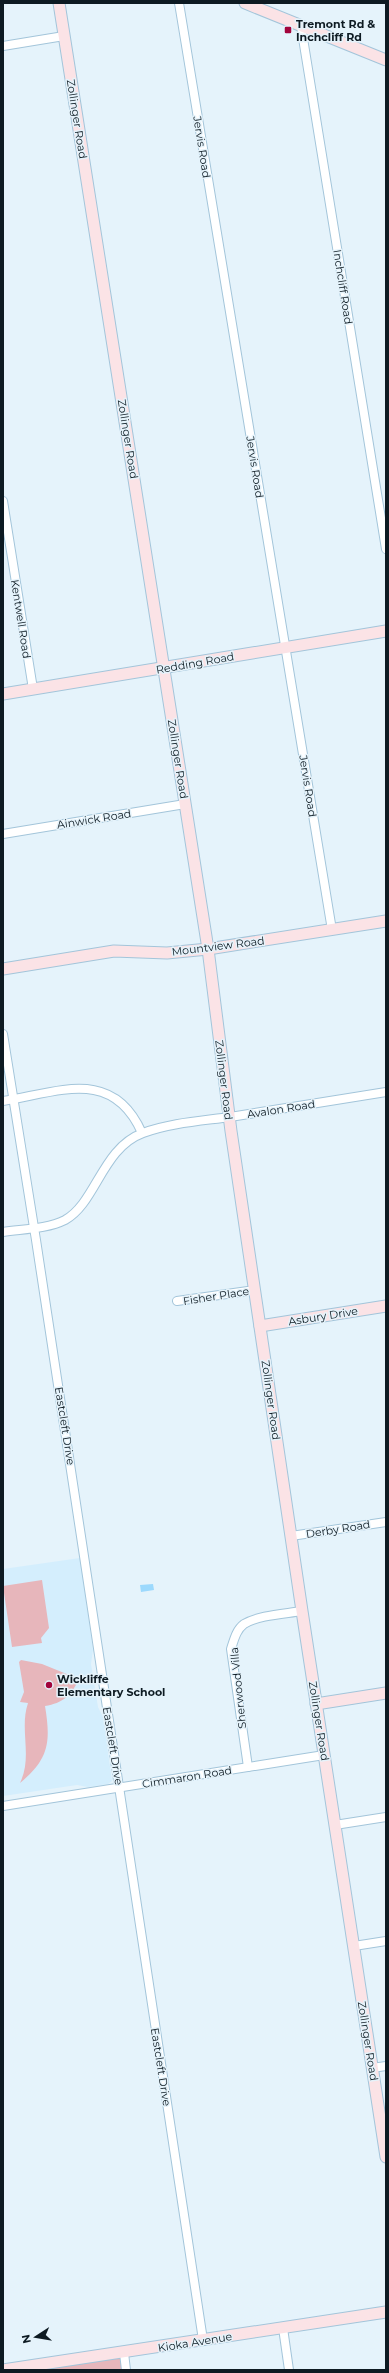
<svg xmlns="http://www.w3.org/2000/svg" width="389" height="2373" font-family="Montserrat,sans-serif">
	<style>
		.built { fill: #d4eefd }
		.green { fill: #e7b6bb }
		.water { fill: #9cd9fd }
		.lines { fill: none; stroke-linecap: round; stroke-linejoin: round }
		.street-casing { stroke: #a3c5da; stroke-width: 10 }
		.secondary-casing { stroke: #a3c5da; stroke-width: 13 }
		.street { stroke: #fff; stroke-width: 8 }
		.secondary { stroke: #fbe3e6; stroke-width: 11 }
		.poi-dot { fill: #a2043c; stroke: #e5f3fb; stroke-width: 1.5 }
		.labels { text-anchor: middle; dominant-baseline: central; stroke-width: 3; stroke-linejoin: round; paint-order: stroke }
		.poi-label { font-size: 11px; font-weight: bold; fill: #0d1a22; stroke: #e5f3fb; text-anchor: start }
		.street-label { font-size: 11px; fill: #0d1a22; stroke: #e5f3fb }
	</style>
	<rect width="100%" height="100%" fill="#e5f3fb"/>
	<polygon class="built" points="80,1558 93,1650 91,1664 98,1707 103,1717 112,1781 108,1784 88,1787 77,1785 3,1796 3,1569"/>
	<g class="green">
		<polygon points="42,1580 49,1628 41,1638 42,1643 12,1647 3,1586"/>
		<path d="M21,1660L42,1664L79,1679C71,1696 63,1703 45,1706C51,1742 49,1759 20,1783C33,1756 19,1730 28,1703L20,1702L24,1692L19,1662Z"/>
		<polygon points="124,2353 126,2370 3,2370"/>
	</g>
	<polygon class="water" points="153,1584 154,1590 141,1592 140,1585"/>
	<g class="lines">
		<g class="street-casing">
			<g id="street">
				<polyline points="179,3 332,930"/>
				<polyline points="301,26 386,549"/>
				<polyline points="3,46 64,36"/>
				<polyline points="3,501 33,689"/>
				<polyline points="3,834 185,804"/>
				<polyline points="3,1034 36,1240 203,2340"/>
				<path d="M3,1101C59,1092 113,1067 142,1133"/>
				<path d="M3,1232C23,1229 47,1229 65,1220C96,1203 102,1148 143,1133C170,1123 201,1121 230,1117C282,1109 334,1100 386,1092"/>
				<polyline points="177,1301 255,1290"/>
				<polyline points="291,1536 386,1522"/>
				<path d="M248,1767L231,1649C234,1640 236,1630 244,1624C259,1615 284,1614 302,1611"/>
				<polyline points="3,1806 324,1755"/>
				<polyline points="335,1825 386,1817"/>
				<polyline points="354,1946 386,1941"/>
				<polyline points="372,2068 386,2066"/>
				<polyline points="283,2328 289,2370"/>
				<polyline points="124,2353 126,2370"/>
			</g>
		</g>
		<g class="secondary-casing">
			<g id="secondary">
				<polyline points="59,3 208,949 231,1131 302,1611 386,2157"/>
				<polyline points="245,3 386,60"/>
				<polyline points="3,694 386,631"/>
				<polyline points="3,969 114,951 167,953 208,949 386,921"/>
				<polyline points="260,1326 386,1306"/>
				<polyline points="316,1704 386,1693"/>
				<polyline points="3,2370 386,2312"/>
			</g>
		</g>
		<use href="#street" class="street"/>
		<use href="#secondary" class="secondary"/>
	</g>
	<g class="poi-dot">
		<rect x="284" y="26" width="8" height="8" rx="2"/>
		<circle cx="49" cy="1685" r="4"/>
	</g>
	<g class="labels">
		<g class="poi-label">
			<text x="296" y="24">Tremont Rd &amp;<tspan x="296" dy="13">Inchcliff Rd</tspan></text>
			<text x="57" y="1679">Wickliffe<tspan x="57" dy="13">Elementary School</tspan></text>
		</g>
		<g class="street-label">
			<text transform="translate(77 119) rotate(81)">Zollinger Road</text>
			<text transform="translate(202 147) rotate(81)">Jervis Road</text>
			<text transform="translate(343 287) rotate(81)">Inchcliff Road</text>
			<text transform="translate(128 439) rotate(81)">Zollinger Road</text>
			<text transform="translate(255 467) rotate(81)">Jervis Road</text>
			<text transform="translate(21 619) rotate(81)">Kentwell Road</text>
			<text transform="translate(195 663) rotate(-10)">Redding Road</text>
			<text transform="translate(178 759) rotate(81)">Zollinger Road</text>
			<text transform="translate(308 786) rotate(81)">Jervis Road</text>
			<text transform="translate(94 819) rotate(-9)">Ainwick Road</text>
			<text transform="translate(218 946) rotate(-7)">Mountview Road</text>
			<text transform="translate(224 1080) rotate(83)">Zollinger Road</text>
			<text transform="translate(281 1109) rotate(-9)">Avalon Road</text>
			<text transform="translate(216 1296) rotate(-9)">Fisher Place</text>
			<text transform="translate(323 1316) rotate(-9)">Asbury Drive</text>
			<text transform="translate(271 1400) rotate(82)">Zollinger Road</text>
			<text transform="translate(65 1426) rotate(81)">Eastcleft Drive</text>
			<text transform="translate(338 1529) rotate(-9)">Derby Road</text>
			<text transform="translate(238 1688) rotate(-96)">Sherwood Villa</text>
			<text transform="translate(319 1721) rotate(81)">Zollinger Road</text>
			<text transform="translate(113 1746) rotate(81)">Eastcleft Drive</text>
			<text transform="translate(187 1777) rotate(-9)">Cimmaron Road</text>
			<text transform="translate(368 2041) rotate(81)">Zollinger Road</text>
			<text transform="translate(161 2067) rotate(81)">Eastcleft Drive</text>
			<text transform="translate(195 2342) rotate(-9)">Kioka Avenue</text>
		</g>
	</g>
	<rect width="389" height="2373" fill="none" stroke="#0d1a22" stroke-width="8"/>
	<g transform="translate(36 2337) rotate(258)" stroke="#e5f3fb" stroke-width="3" paint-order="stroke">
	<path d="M0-3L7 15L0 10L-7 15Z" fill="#0d1a22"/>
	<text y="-6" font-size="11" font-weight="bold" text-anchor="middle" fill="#0d1a22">N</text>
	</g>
</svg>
